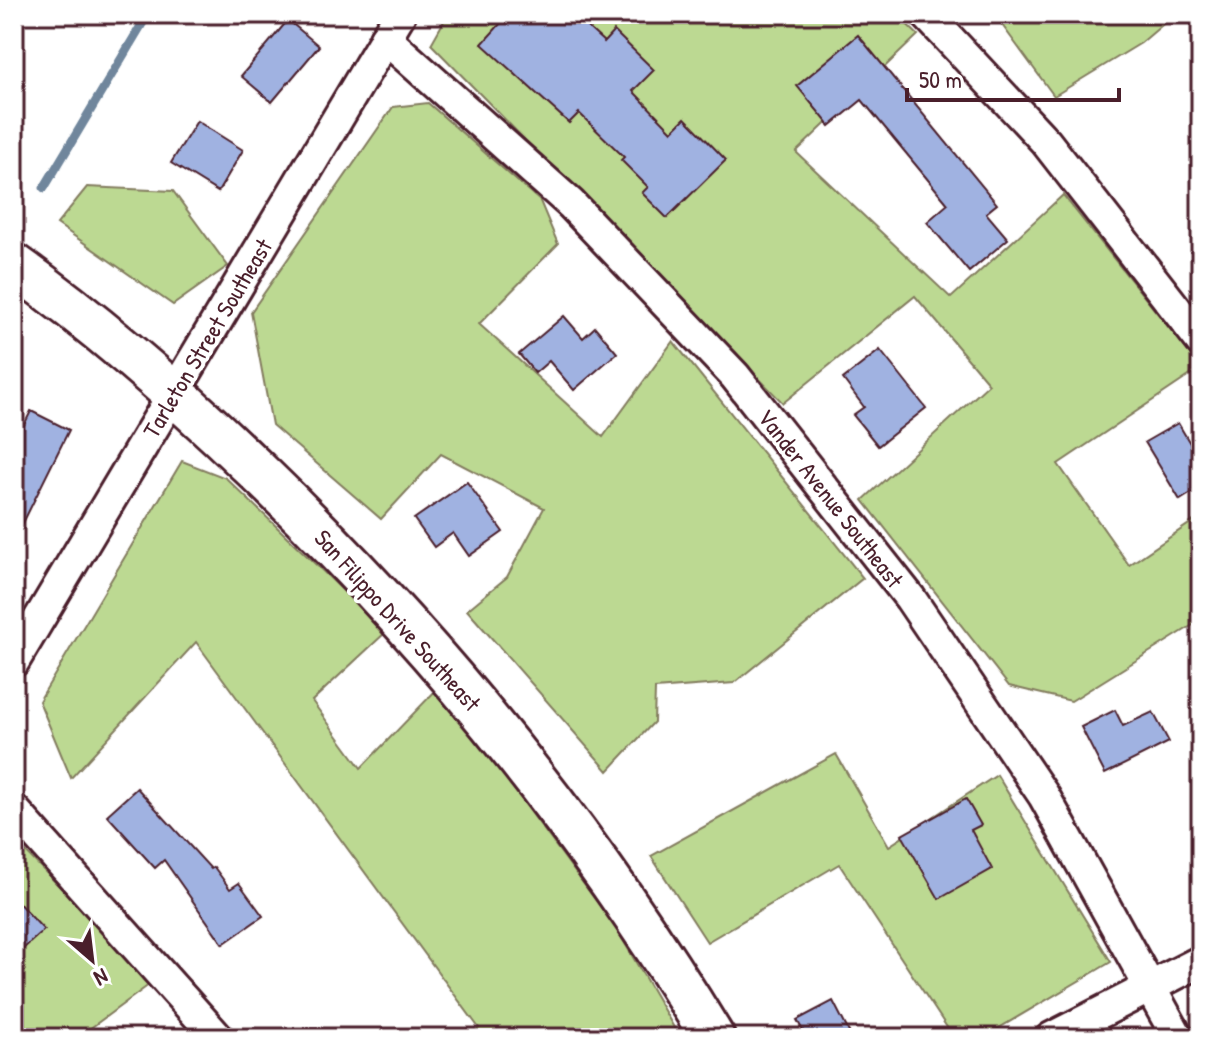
<svg xmlns="http://www.w3.org/2000/svg" width="1215" height="1052" font-family="'Patrick Hand',sans-serif">
	<style>
		.green { fill: #bcd992; stroke: #837c5e; stroke-width: 2 }
		.lines { fill: none; stroke-linecap: round; stroke-linejoin: round }
		.stream { stroke: #6f869c; stroke-width: 9 }
		.building { fill: #a0b2e1; stroke: #4a1f2b; stroke-width: 2 }
		.street-casing { stroke: #4a1f2b; stroke-width: 36 }
		.secondary-casing { stroke: #4a1f2b; stroke-width: 48 }
		.street { stroke: #fff; stroke-width: 30 }
		.secondary { stroke: #fff; stroke-width: 42 }
		.labels { text-anchor: middle; dominant-baseline: central; stroke-width: 7; stroke-linejoin: round; paint-order: stroke }
		.street-label { font-size: 24px; fill: #4a1f2b; stroke: #fff }
	</style>
	<rect width="100%" height="100%" fill="#fff"/>
	<filter id="ink" filterUnits="userSpaceOnUse"><feTurbulence type="fractalNoise" baseFrequency=".0125" numOctaves="2"/><feDisplacementMap in="SourceGraphic" scale="16" xChannelSelector="R" yChannelSelector="G"/><feConvolveMatrix kernelMatrix="1 2 1 2 8 2 1 2 1" color-interpolation-filters="sRGB"/></filter>
	<g filter="url(#ink)">
		<g class="green">
			<polygon points="448,14 896,14 918,35 796,152 951,298 1063,195 1201,368 1058,464 1129,565 1201,516 1201,620 1071,701 1009,686 863,500 989,384 915,296 783,403 431,44"/>
			<polygon points="994,14 1175,14 1141,43 1054,96"/>
			<polygon points="428,103 540,201 558,244 479,324 603,437 673,341 863,578 734,683 655,689 654,722 608,771 467,610 507,577 544,508 441,454 381,519 272,425 251,312 393,107"/>
			<polygon points="87,187 173,191 228,266 173,305 57,224"/>
			<polygon points="182,461 226,478 386,632 312,701 361,768 439,687 616,928 680,1038 466,1038 479,1028 196,642 71,778 39,701"/>
			<polygon points="836,754 889,846 997,775 1111,962 982,1038 954,1038 839,864 707,942 651,856"/>
			<polygon points="14,840 153,982 77,1038 14,1038"/>
		</g>
		<g class="lines">
			<polyline class="stream" points="44,188 148,14"/>
		</g>
		<g class="building">
			<polygon points="509,14 573,14 604,42 614,31 654,70 633,91 672,131 685,118 726,160 667,218 642,193 648,187 621,160 624,157 579,113 569,123 482,44"/>
			<polygon points="288,20 319,46 272,102 241,76"/>
			<polygon points="858,35 997,204 986,213 1008,239 969,272 927,222 948,204 862,100 830,126 797,86"/>
			<polygon points="197,121 243,150 218,192 171,163"/>
			<polygon points="564,316 583,338 595,327 617,353 574,390 549,361 535,373 519,354"/>
			<polygon points="880,350 926,408 878,446 853,415 864,407 843,379"/>
			<polygon points="31,411 69,430 14,541 14,445"/>
			<polygon points="1178,423 1201,462 1201,487 1180,500 1145,442"/>
			<polygon points="467,482 503,532 469,556 453,533 434,547 414,519"/>
			<polygon points="1115,710 1123,726 1153,712 1169,742 1105,774 1081,727"/>
			<polygon points="137,788 211,869 214,867 230,889 239,883 263,916 223,944 164,860 155,868 107,815"/>
			<polygon points="966,799 981,825 971,830 992,869 939,899 902,835"/>
			<polygon points="14,898 44,930 14,957"/>
			<polygon points="833,1001 852,1038 807,1038 797,1020"/>
		</g>
		<g class="lines">
			<g class="street-casing">
				<g id="street">
					<polyline points="926,14 1046,142 1201,341"/>
					<polyline points="385,38 571,204 735,376 910,598 1044,796 1178,1038"/>
					<polyline points="14,661 400,14"/>
					<polyline points="14,810 218,1038"/>
					<polyline points="1051,1038 1201,961"/>
				</g>
			</g>
			<g class="secondary-casing">
				<path id="secondary" d="M14,265C100,326 178,395 254,468C431,638 586,828 713,1038"/>
			</g>
			<use href="#street" class="street"/>
			<use href="#secondary" class="secondary"/>
		</g>
	</g>
	<g class="labels">
		<g class="street-label">
			<text transform="translate(207 338) rotate(-59)">Tarleton Street Southeast</text>
			<text transform="translate(831 498) rotate(52)">Vander Avenue Southeast</text>
			<text transform="translate(398 620) rotate(48)">San Filippo Drive Southeast</text>
		</g>
	</g>
	<rect width="1215" height="1052" fill="none" stroke="#fff" stroke-width="48"/>
	<rect x="24" y="24" width="1167" height="1004" fill="none" stroke="#4a1f2b" stroke-width="3" filter="url(#ink)"/>
	<g transform="translate(92 960) rotate(152)" stroke="#ffffff" stroke-width="6" paint-order="stroke">
	<path d="M0-6L14 30L0 20L-14 30Z" fill="#4a1f2b"/>
	<text y="-12" font-size="22" font-weight="bold" text-anchor="middle" fill="#4a1f2b">N</text>
	</g>
	<path d="M907 88v12h212v-12" fill="none" stroke="#4a1f2b" stroke-width="4"/>
	<text x="919" y="88" font-size="24" fill="#4a1f2b" stroke="#ffffff" stroke-width="6" paint-order="stroke">50 m</text>
</svg>
